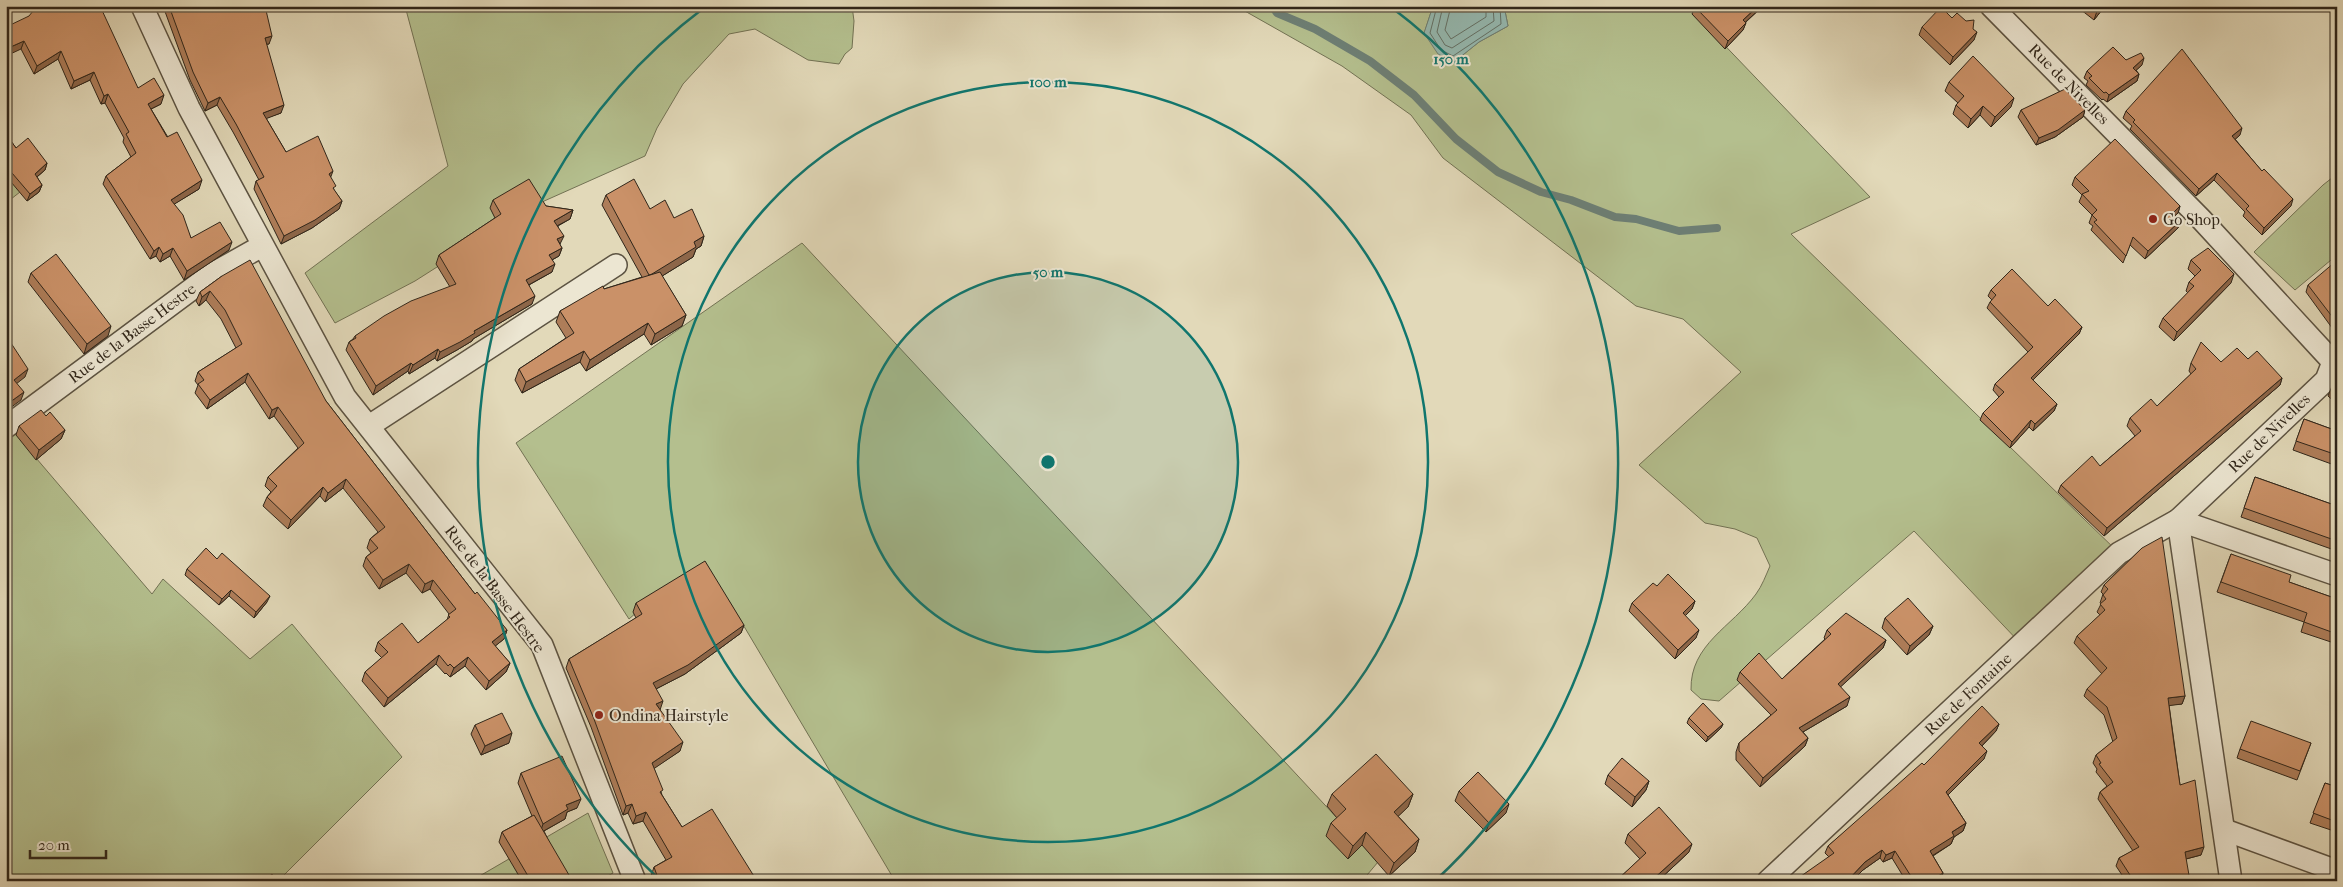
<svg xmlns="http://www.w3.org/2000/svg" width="2343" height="887" font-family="'IM FELL French Canon',serif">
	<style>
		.green { fill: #b4bf8e; stroke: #727254 }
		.water { fill: #95bab2; stroke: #6d7f75 }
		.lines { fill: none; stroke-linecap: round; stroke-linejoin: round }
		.shore { stroke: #627066; stroke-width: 1 }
		.stream { stroke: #6d7f75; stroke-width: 8 }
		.street-casing { stroke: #5c5342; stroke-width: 24 }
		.street { stroke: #ece6d2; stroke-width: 21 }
		.wall { fill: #ae7d59; stroke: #30261a }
		.shaded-wall { fill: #8d6649; stroke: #30261a }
		.building { fill: #ca9168; stroke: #30261a }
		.ring { fill: none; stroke: #0f766e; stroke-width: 2.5 }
		.poi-dot { fill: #8f2418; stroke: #ece6d2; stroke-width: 2 }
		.labels { text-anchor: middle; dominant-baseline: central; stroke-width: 4; stroke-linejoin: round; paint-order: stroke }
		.street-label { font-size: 16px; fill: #30261a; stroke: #ece6d2 }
		.poi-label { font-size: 16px; fill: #30261a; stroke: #ece6d2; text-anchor: start }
		.centre { fill: #0f766e; stroke: #ece6d2; stroke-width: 2.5 }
		.ring-label { font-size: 15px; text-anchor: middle; font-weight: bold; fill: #0f766e; stroke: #ece6d2; stroke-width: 4; stroke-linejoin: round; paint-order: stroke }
	</style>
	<rect width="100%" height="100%" fill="#e2d9b9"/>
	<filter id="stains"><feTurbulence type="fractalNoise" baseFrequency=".004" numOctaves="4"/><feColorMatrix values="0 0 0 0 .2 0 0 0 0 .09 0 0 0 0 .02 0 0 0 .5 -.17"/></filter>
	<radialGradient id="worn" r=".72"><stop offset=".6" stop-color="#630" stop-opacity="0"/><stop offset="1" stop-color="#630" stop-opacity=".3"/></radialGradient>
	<g class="green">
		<polygon points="405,6 852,6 854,21 852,48 845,54 839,64 808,60 755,29 729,34 683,84 657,128 645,156 533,206 415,281 335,323 305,273 448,166"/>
		<path d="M1236,6H1433L1424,34L1454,62L1479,42L1508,26L1504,6H1687L1870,197L1791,234L2119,553L2021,644L1914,531L1719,701L1701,699L1691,690C1690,644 1732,627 1756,594C1762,586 1766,575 1770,566L1757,538L1735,529L1705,523L1639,465L1741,372L1683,319L1636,306L1443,158L1411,115L1342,66Z"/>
		<polygon points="6,172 20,192 6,203"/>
		<polygon points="2337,174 2337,255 2295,290 2254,252 2323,185"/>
		<polygon points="802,243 1378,862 1362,881 895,881 729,601 637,612 629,619 516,443"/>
		<polygon points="13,431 152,594 163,579 250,659 292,624 402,757 278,881 6,881 6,436"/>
		<polygon points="588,813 613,873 599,881 471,881"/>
	</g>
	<polygon class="water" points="1433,6 1504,6 1508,26 1479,42 1454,62 1438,54 1424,33"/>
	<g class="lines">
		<g class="shore">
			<polyline points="1437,6 1430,33 1441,50 1453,56 1501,24 1500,6"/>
			<polyline points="1443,6 1437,32 1445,45 1452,48 1494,21 1493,6"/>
			<polyline points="1451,6 1445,30 1451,39 1486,17 1486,6"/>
		</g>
		<polyline class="stream" points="1272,6 1277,13 1315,29 1370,61 1414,95 1456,139 1498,172 1541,192 1571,200 1615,217 1636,219 1679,231 1717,228"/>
		<g class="street-casing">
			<g id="street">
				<polyline points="142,6 189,108 345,397 542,645 635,881"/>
				<polyline points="369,426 616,265"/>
				<polyline points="6,427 212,274 262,246"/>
				<polyline points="2178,520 2231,881"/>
				<polyline points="2178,520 2337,575"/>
				<polyline points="2225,830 2337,871"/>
				<polyline points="1768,881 2119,553 2178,520 2326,380 2333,362 2201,219 1991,6"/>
			</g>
		</g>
		<use href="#street" class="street"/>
	</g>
	<g class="wall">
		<polygon points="163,6 265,6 269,44 266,44 281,113 266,118 286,152 331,178 334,190 342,201 339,209 312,228 281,244 254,189 256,181 259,180 233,132 217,105 205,111 190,80"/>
		<polygon points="1763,6 1746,22 1743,30 1725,49 1692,14 1695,7"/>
		<polygon points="1866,6 1874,6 1870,11"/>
		<polygon points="2076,6 2105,6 2094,20"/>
		<polygon points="29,16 138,88 161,104 151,109 199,189 174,204 191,238 229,250 184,280 170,256 160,262 156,256 150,259 103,184 106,176 131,157 123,142 124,138 105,103 101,104 90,80 71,89 58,59 34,74 21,49"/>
		<polygon points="1952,18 1973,29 1974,40 1950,65 1919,35 1922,27"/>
		<polygon points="2126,60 2142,65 2136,70 2139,74 2137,81 2107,102 2103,99 2102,100 2086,85 2088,81 2084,78 2087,71"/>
		<polygon points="1949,82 2011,107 1991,127 1980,115 1968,128 1953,114 1956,105 1958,103 1945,91"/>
		<polygon points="2021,110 2085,110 2083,117 2055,137 2036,145 2018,117"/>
		<polygon points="2126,111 2240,135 2235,139 2291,206 2262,235 2243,216 2245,212 2214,180 2196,196 2130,129 2132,126 2123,118"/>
		<polygon points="6,134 16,148 47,163 45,170 37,177 42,185 39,192 27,201 6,176"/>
		<polygon points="2075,177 2180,206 2178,213 2175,215 2180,221 2178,228 2145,259 2130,245 2123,263 2091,230 2093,226 2089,223 2092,215 2079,202 2082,195 2072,185"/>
		<polygon points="606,195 650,209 674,218 704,236 701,246 696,249 693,257 662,276 686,315 682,326 651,345 644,334 586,371 580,362 522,393 515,380 519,369 566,338 556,322 560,311 604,289 642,277 602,205"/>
		<polygon points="493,200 546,206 573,210 570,219 558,226 560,245 562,248 559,256 552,260 552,272 529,285 532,304 473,339 472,341 457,350 437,361 435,358 409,374 408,371 373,395 346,350 349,342 353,339 355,336 450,287 436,264 439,255 495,218 490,208"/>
		<polygon points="2191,260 2231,283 2174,341 2159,327 2163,318 2188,293 2186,291 2189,282 2195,276 2188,269"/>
		<polygon points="2337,264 2337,332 2335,332 2306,292 2308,285"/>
		<polygon points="31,273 108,336 84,354 28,282"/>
		<polygon points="222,276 326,401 475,594 507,630 504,639 495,646 510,663 506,672 486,690 465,666 450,677 446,673 445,674 436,664 384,707 362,681 365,672 382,658 375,651 378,642 418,643 447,620 449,614 430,589 422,593 406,573 379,589 363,566 366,557 371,553 367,548 370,539 378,532 343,488 325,502 320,496 288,529 263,506 267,497 271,492 265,486 268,477 298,448 274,416 269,419 245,382 207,409 195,393 198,385 195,381 198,372 236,348 221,319 206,300 199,306 196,301 200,292"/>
		<polygon points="1991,290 2048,306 2082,327 2079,334 2033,380 2057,404 2054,411 2033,431 2029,427 2010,448 1980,420 1983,413 1999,397 1993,390 1995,384 2028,352 1987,308 1990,302 1992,300 1988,296"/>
		<polygon points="2248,359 2282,378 2280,385 2104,536 2058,492 2061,485 2100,466 2135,436 2127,426 2130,418 2157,406 2191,374 2189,371 2191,363 2221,362"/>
		<polygon points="2337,381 2337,404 2328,396 2332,386"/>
		<polygon points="46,416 65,430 61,439 36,460 16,435 19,426"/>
		<polygon points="2304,419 2337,431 2337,466 2293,450"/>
		<polygon points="2255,477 2337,506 2337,551 2241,517"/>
		<polygon points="2142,548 2185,696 2182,704 2169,705 2180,785 2201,855 2186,859 2126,881 2116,866 2119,858 2133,851 2098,799 2100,792 2107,786 2096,772 2097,769 2093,763 2096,755 2113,742 2104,715 2084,696 2087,689 2102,674 2074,643 2077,636 2100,615 2097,612 2101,604 2100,603 2103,594 2101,592 2104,585"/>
		<polygon points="2231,554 2289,582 2337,599 2337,644 2301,632 2304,622 2217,592"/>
		<polygon points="187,569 267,602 254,618 229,596 219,605 185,575"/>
		<polygon points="1657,586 1695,601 1692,609 1685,616 1696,638 1675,659 1629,611 1632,603"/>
		<polygon points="636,603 744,625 741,633 685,674 656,689 660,710 680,751 654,768 662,795 682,827 757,881 653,881 651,876 654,867 666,860 643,821 633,824 628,813 623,815 591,727 566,668 569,659 636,618 633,612"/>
		<polygon points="1885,618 1933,626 1929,635 1907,655 1882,628"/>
		<polygon points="1827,630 1886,640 1883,648 1840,687 1847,706 1803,732 1808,738 1805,746 1760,787 1736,760 1736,752 1739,743 1771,715 1737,680 1740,672 1782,679 1825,639 1824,638"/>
		<polygon points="1689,718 1723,724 1721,728 1706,742 1687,723"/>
		<polygon points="1999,724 1996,731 1982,746 1984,759 1948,795 1966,823 1963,831 1954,837 1951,844 1933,856 1943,873 1941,880 1906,881 1892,858 1883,862 1880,858 1863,870 1829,857 1825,853 1828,846 1924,765"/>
		<polygon points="475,725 509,743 481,755 471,734"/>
		<polygon points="2311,743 2297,780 2237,758 2240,749"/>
		<polygon points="521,773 577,808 567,812 565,819 544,831 567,881 522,881 499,842 502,832 532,816 518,783"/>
		<polygon points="1608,775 1649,781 1646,790 1632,807 1605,784"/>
		<polygon points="2325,783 2337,787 2337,832 2310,823"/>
		<polygon points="1459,791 1506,813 1486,832 1455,801"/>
		<polygon points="1332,794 1413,794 1408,807 1398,816 1419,839 1415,852 1389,876 1362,845 1348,859 1326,836 1331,823 1337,818 1327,806"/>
		<polygon points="1628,834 1689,852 1658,881 1616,881 1640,859 1625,843"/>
	</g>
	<g class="shaded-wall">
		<polygon points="1758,6 1763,6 1740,27 1743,20"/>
		<polygon points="2101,6 2105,6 2094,20 2097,11"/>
		<polygon points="1746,23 1743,30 1725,49 1728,41"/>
		<polygon points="1977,32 1974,40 1950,65 1953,57"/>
		<polygon points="272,36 269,44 262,45 265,38"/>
		<polygon points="24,41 21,49 6,56 6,49"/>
		<polygon points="61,51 58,59 34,74 37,66"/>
		<polygon points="2144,58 2142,65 2131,75 2133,68"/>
		<polygon points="94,72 90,80 71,89 74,81"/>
		<polygon points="2139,74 2137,81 2107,102 2109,95"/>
		<polygon points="108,94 105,103 101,104 104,96"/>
		<polygon points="164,95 161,104 145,112 148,104"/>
		<polygon points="220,97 217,105 205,111 208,103"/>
		<polygon points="2014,98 2011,107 1991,127 1995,117"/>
		<polygon points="284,105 281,113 260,121 263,113"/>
		<polygon points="1983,106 1980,115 1968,128 1971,119"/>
		<polygon points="2085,110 2083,117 2055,137 2036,145 2039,138"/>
		<polygon points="2242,128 2240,135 2230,144 2232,136"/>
		<polygon points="47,163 45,170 32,181 35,174"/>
		<polygon points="333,171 330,179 329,174"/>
		<polygon points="2217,173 2214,180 2196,196 2199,189"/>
		<polygon points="202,180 199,189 168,208 171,200"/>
		<polygon points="42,185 39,192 27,201 30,194"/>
		<polygon points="2293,199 2291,206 2262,235 2264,228"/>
		<polygon points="342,201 339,209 312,228 281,244 284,236"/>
		<polygon points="2180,206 2178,213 2170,220 2173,213"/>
		<polygon points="573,210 570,219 551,229 554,221"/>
		<polygon points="2180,221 2178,228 2145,259 2148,251"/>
		<polygon points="564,236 560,244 557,239"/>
		<polygon points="704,236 701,246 696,249 693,257 646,286 650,275 694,242"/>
		<polygon points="232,242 229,250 184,280 187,271"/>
		<polygon points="159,247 156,256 150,259 154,251"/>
		<polygon points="173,248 170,256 160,262 163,254"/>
		<polygon points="562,248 559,256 546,263 549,255"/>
		<polygon points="555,264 552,272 523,288 526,280"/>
		<polygon points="2234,274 2231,283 2174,341 2177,332"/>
		<polygon points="210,291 206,300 199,306 202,297"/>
		<polygon points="535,296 532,304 473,339 472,341 457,350 437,361 440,352 474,331"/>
		<polygon points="686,315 682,326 651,345 655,334"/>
		<polygon points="648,323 644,334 586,371 590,360"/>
		<polygon points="111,326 108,336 84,354 87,344"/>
		<polygon points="2082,327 2079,334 2029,384 2031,378"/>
		<polygon points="438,349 435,358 409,374 413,365"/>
		<polygon points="584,351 580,362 522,393 526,382"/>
		<polygon points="411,363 408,371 373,395 376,386"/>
		<polygon points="28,369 25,377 11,388 14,380"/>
		<polygon points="248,373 245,382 207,409 210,400"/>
		<polygon points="2282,378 2280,385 2104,536 2107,528"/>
		<polygon points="24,392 21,400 6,411 6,405"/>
		<polygon points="2057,404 2054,411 2033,431 2035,424"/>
		<polygon points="278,407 274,416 269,419 272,410"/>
		<polygon points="2031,420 2029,427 2010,448 2012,442"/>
		<polygon points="65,430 61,439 36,460 39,450"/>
		<polygon points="346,479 343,488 325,502 328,493"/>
		<polygon points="323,487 320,496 288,529 291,520"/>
		<polygon points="409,564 406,573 379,589 383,580"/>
		<polygon points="433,580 430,589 422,593 425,584"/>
		<polygon points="231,590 229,596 219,605 222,599"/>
		<polygon points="270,596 267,602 254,618 256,612"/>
		<polygon points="1695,601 1692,609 1680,621 1683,613"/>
		<polygon points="744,625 741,633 685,674 650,692 653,683"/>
		<polygon points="1933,626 1929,635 1907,655 1910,646"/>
		<polygon points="507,630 504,639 489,651 492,642"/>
		<polygon points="1699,630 1696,638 1675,659 1678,650"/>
		<polygon points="1886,640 1883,648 1835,692 1838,684"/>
		<polygon points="439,655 436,664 384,707 388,698"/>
		<polygon points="468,657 465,666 450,677 454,668"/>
		<polygon points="510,663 506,672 486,690 489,681"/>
		<polygon points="2185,696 2182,704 2166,706 2168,698"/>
		<polygon points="1850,697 1847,706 1796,736 1799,728"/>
		<polygon points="663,701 660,710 656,704"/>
		<polygon points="1723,724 1721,728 1706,742 1708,737"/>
		<polygon points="1999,724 1996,731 1977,751 1979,743"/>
		<polygon points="512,733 509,743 481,755 485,746"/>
		<polygon points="1808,738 1805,746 1760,787 1763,778"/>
		<polygon points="683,742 680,751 649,772 652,763"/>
		<polygon points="1987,751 1984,759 1944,799 1946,792"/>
		<polygon points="1649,781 1646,790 1632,807 1635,797"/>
		<polygon points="1413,794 1408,807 1389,825 1394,812"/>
		<polygon points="581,799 577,808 567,812 565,819 540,833 543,824 566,805"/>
		<polygon points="632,804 628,813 623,815 626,806"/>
		<polygon points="1509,804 1506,813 1486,832 1489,823"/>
		<polygon points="646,812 643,821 633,824 636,816"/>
		<polygon points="1966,823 1963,831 1954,837 1951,844 1927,859 1930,851 1952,832"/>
		<polygon points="1366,832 1362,845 1348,859 1353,846"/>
		<polygon points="1419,839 1415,852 1389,876 1394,863"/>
		<polygon points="1692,844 1689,852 1658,881 1651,881"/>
		<polygon points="2204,847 2201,855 2182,860 2185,852"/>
		<polygon points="1882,850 1880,858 1863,870 1852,881 1847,881 1865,862"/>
		<polygon points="1895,851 1892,858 1883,862 1886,855"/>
		<polygon points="1943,873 1940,881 1930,881"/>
		<polygon points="569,875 567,881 557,881"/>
	</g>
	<g class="building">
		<polygon points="37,6 100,6 138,88 154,78 164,95 148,104 167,137 177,132 202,180 171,200 183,215 191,238 220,222 232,242 187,271 173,248 163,254 159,247 154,251 106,176 136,153 126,134 129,132 108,94 104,96 94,72 74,81 61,51 37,66 24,41 6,49 6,27 29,16"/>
		<polygon points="169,6 265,6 272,36 265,38 284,105 263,113 286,152 318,136 333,171 329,174 336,186 333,188 342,201 315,220 284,236 256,181 264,177 236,124 220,97 208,103 193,72"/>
		<polygon points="1696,6 1758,6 1743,20 1746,23 1728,41 1695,7"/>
		<polygon points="2092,6 2101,6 2097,11"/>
		<polygon points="1941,7 1952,18 1957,13 1966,21 1974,20 1973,29 1977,32 1953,57 1922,27"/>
		<polygon points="2113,47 2126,60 2141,53 2144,58 2133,68 2139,74 2109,95 2106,92 2104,93 2089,78 2092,76 2087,71"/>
		<polygon points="2182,49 2242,128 2232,136 2262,171 2264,169 2293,199 2264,228 2246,209 2249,206 2217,173 2199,189 2133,122 2135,120 2126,111"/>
		<polygon points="1973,56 2014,98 1995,117 1983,106 1971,119 1956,105 1964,96 1949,82"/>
		<polygon points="2065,89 2085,110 2058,130 2039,138 2021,110"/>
		<polygon points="6,134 16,148 28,138 47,163 35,174 42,185 30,194 6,166"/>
		<polygon points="2115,139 2180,206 2173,213 2180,221 2148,251 2133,237 2126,256 2094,222 2097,220 2092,215 2097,210 2082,194 2089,191 2075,177"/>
		<polygon points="529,179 546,206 573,210 554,221 564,236 557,239 562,248 549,255 555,264 526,280 535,296 474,331 475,333 460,342 440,352 438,349 413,365 411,363 376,386 349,342 356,338 355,336 384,316 411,301 456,284 439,255 501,214 493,200"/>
		<polygon points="634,179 650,209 665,200 674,218 692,209 704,236 694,242 696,247 652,274 649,275 606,195"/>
		<polygon points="2208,248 2234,274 2177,332 2163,318 2194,286 2189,282 2201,270 2191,260"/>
		<polygon points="56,254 111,326 87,344 31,273"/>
		<polygon points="250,260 326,401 475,594 477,592 507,630 492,642 510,663 489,681 468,657 454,668 450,664 448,666 439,655 388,698 365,672 388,652 378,642 402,623 418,643 450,617 448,615 456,609 433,580 425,584 409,564 383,580 366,557 378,548 370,539 385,527 346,479 328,493 323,487 291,520 267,497 277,486 268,477 304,443 278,407 272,410 248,373 210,400 198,384 204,380 198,372 242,344 225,310 210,291 202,297 200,292 222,276"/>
		<polygon points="2335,262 2337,264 2337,323 2308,285"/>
		<polygon points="2012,269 2048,306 2055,299 2082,327 2031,378 2057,404 2035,424 2031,420 2012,442 1983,413 2004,392 1995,384 2033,347 1990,302 1996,295 1991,290"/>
		<polygon points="660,272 686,315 655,334 648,323 590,360 584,351 526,382 519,369 574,333 560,311 603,286 604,289"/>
		<polygon points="9,340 28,369 14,380 24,392 6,405 6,343"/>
		<polygon points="2201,342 2221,362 2237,348 2248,359 2257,351 2282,378 2107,528 2061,485 2092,456 2100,466 2141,431 2130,418 2151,399 2157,406 2196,369 2191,363"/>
		<polygon points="2337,381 2337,391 2332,386"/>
		<polygon points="41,410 46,416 50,412 65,430 39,450 19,426"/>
		<polygon points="2304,419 2337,431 2337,455 2296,441"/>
		<polygon points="2255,477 2337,506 2337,541 2244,508"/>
		<polygon points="2162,537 2185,696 2168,698 2174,744 2180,785 2195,780 2204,847 2185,852 2190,881 2126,881 2130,875 2119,858 2139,847 2100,792 2113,782 2099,764 2101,763 2096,755 2117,738 2107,707 2087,689 2107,668 2077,636 2105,610 2100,604 2106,599 2103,595 2108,589 2104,585 2142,548"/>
		<polygon points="206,548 217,559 222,553 270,596 256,612 231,590 222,599 187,569"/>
		<polygon points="2231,554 2291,575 2289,582 2337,599 2337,634 2304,622 2307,613 2221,582"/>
		<polygon points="705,561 744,625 688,665 653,683 663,701 656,704 683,742 652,763 663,790 660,792 682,827 712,809 757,881 659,881 654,867 672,857 646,812 636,816 632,804 626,806 594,719 569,659 642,614 636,603"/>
		<polygon points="1668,574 1695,601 1683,613 1699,630 1678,650 1632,603 1653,583 1657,586"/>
		<polygon points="1908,598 1933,626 1910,646 1885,618"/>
		<polygon points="1846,613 1886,640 1838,684 1850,697 1799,728 1808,738 1763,778 1739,751 1739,743 1777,710 1740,672 1759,653 1782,679 1831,634 1827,630"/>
		<polygon points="1703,703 1723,724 1708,737 1689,718"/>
		<polygon points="1982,706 1999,724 1979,743 1987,751 1946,792 1966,823 1952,832 1954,836 1930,851 1943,873 1930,881 1914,881 1895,851 1886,855 1882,850 1865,862 1847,881 1794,881 1834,853 1828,846 1922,763 1924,765"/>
		<polygon points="502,713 512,733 485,746 475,725"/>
		<polygon points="2251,721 2311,743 2300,771 2240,749"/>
		<polygon points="1376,754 1413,794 1394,812 1419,839 1394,863 1366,832 1353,846 1331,823 1346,809 1332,794"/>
		<polygon points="562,756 581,799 566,805 568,809 543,824 521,773"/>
		<polygon points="1622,758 1649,781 1635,797 1608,775"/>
		<polygon points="1478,772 1509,804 1489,823 1459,791"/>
		<polygon points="2325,783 2337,787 2337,822 2313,813"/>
		<polygon points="1659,807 1692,844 1651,881 1616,881 1646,853 1628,834"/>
		<polygon points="534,815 569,875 558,881 531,881 502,832"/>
		<polygon points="272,874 277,881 264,881"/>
	</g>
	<circle cx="1048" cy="462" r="190" fill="#0f766e" fill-opacity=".12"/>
	<g class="ring">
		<circle cx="1048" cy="462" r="190"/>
		<circle cx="1048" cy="462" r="380"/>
		<path d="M659 879A570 570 0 0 1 705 7M1391 7A570 570 0 0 1 1437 879"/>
	</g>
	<g class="poi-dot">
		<circle cx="2153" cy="219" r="5"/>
		<circle cx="599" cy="715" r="5"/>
	</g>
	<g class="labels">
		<g class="street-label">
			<text transform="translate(2069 84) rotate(45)">Rue de Nivelles</text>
			<text transform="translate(132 333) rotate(-37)">Rue de la Basse Hestre</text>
			<text transform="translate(2269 433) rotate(-44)">Rue de Nivelles</text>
			<text transform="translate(495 589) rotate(53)">Rue de la Basse Hestre</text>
			<text transform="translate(1968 694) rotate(-43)">Rue de Fontaine</text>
		</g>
		<g class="poi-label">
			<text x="2163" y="219">Go Shop</text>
			<text x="609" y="715">Ondina Hairstyle</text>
		</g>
	</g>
	<circle cx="1048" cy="462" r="8" class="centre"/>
	<g class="ring-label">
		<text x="1451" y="64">150 m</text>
		<text x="1048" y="87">100 m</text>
		<text x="1048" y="277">50 m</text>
	</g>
	<rect width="2343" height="887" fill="none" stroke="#e2d9b9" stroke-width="25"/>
	<rect x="8" y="8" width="2328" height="872" fill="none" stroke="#30261a" stroke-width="2.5"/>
	<rect x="12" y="12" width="2318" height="862" fill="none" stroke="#30261a"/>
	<path d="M30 850v8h76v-8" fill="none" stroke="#30261a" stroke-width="2.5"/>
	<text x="38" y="850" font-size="15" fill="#30261a" stroke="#ece6d2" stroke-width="4" paint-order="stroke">20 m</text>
	<rect width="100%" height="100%" filter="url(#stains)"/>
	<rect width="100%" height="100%" fill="url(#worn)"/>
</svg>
